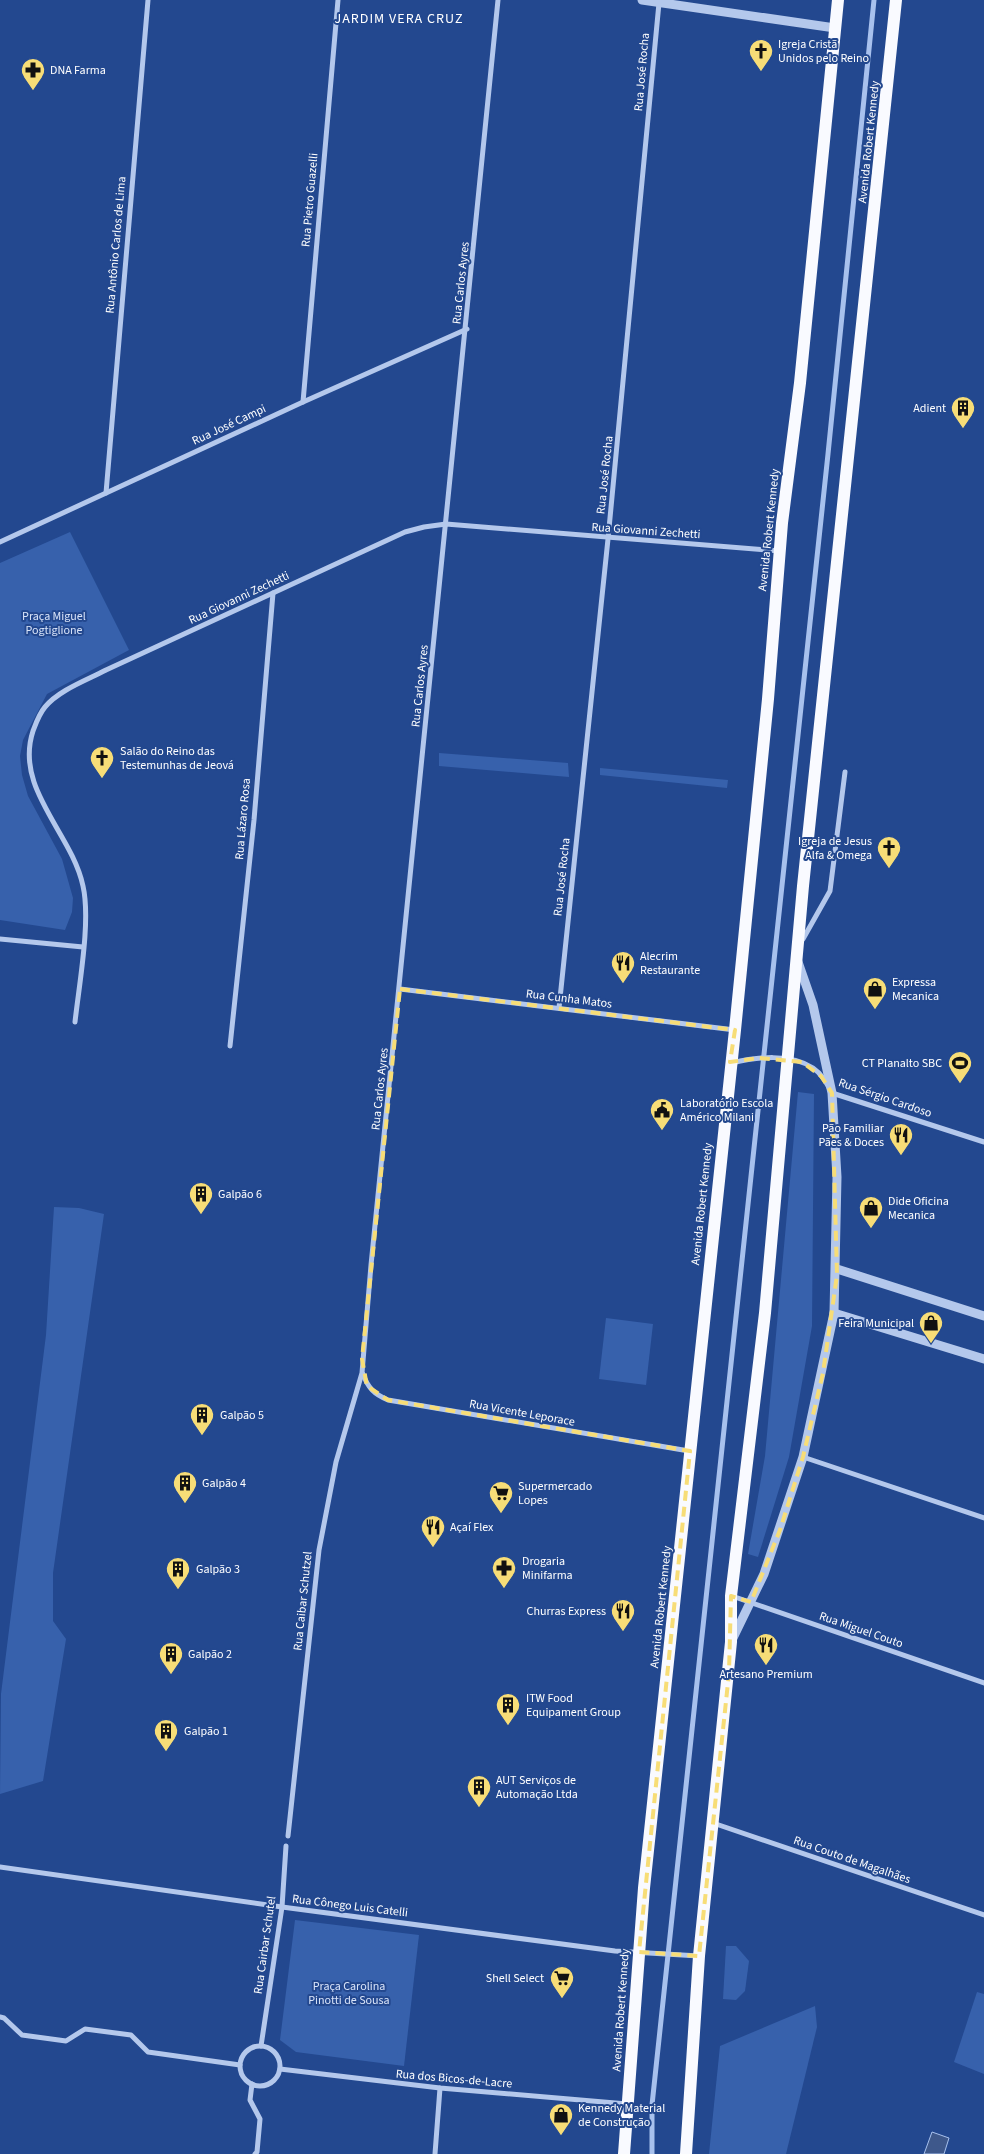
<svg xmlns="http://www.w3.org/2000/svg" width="984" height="2154" font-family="'Source Sans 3',sans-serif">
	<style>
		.green { fill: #3761ac }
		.water { fill: #3e588b; stroke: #a8c1ed }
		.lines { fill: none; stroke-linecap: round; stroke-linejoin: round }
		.stream { stroke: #a8c1ed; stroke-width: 5 }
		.minor { stroke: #b4c8ec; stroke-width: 5 }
		.tertiary { stroke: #b4c8ec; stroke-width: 9 }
		.primary { stroke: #f9faff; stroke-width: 12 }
		.marked { fill: none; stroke: #f7dd77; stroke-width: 4; stroke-dasharray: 10 6; stroke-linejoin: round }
		.labels { text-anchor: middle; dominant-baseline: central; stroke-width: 4; stroke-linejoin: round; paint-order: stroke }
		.poi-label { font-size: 12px; fill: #fff; stroke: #23488f; text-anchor: start }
		.street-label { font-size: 12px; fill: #fff; stroke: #23488f }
		.park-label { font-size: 12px; fill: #d9e4f9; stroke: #23488f }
		.neighbourhood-label { font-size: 14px; letter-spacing: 1px; fill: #fff; stroke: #23488f }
	</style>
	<rect width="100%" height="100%" fill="#23488f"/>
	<g class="green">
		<polygon points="70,532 129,650 47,694 23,740 20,756 22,775 28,796 62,859 73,898 72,912 65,930 0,920 0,563"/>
		<polygon points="439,753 568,763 569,777 439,766"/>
		<polygon points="600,768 728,780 727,788 600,775"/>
		<polygon points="798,1092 814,1094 812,1326 789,1457 758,1557 748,1554 765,1456"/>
		<polygon points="54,1207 79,1208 104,1214 53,1573 53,1621 66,1639 43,1781 0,1794 1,1694 46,1335"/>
		<polygon points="606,1318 653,1324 646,1385 599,1379"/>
		<polygon points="295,1920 419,1935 404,2066 296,2052 280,2040"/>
		<polygon points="726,1946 736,1946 749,1961 745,1991 736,2000 723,1999"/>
		<polygon points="977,1992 984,1994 984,2074 954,2062"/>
		<polygon points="815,2006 817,2027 786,2154 709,2154 720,2046"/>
	</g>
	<polygon class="water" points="932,2132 949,2138 944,2154 924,2154"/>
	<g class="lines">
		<polyline class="stream" points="652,2154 652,2105 828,454 874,0"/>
		<g class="minor">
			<polyline points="303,402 338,0"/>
			<polyline points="106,493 148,0"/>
			<polyline points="0,542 303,402 467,329"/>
			<polyline points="0,939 83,947"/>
			<polyline points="803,939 830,891 845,772"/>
			<polyline points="400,989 735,1030"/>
			<polyline points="559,1008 608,539 659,3"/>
			<path d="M75,1022C79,985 91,921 83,886C72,833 14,789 33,731C36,723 39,714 45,707C59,690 87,680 106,670L405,532L424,527L446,524L780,551"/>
			<polyline points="230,1046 254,820 273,593"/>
			<path d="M732,1063C756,1057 791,1053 813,1068C822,1074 827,1084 832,1093L984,1142"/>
			<path d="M363,1374C368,1388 374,1394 388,1400L689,1451"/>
			<polyline points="803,1457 984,1518"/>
			<polyline points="732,1596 984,1683"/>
			<polyline points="713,1823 984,1915"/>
			<polyline points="288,1836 319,1550 336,1462 362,1373 371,1265 498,0"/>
			<polyline points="0,1867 282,1907 615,1951 699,1956"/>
			<polyline points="0,2017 4,2018 22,2035 66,2041 85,2029 131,2035 148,2052 240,2065"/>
			<polyline points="261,2046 282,1907 286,1846"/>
			<circle cx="260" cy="2066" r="20"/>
			<polyline points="280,2069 440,2088 627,2104"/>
			<polyline points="252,2084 250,2100 260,2119 257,2152 255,2154"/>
			<polyline points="435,2154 440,2088"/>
		</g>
		<g class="tertiary">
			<polyline points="642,0 835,28"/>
			<polyline points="837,1269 984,1316"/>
			<polyline points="834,1313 984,1359"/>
			<polyline points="732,1640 764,1574 803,1457 834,1313 837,1177 832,1093 813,1005 798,962"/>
		</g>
		<g class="primary">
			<polyline points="624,2154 644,1888 735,1030 768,699 782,523 800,383 838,0"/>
			<polyline points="686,2154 699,1956 731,1642 731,1596 765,1313 803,886 896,0"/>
		</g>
	</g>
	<path class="marked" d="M400,989L735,1030L730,1062L759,1058L802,1062L821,1076L832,1093L837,1275L823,1373L803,1457L780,1530L751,1602L731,1596L729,1673L699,1956L639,1952L690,1451L388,1400L367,1386L362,1359Z"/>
	<defs>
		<g id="church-pin" transform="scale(1.25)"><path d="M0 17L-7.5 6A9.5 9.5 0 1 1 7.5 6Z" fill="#f7dd77" stroke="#23488f"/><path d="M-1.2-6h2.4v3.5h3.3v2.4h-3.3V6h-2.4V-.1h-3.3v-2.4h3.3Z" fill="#111"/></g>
		<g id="pharmacy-pin" transform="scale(1.25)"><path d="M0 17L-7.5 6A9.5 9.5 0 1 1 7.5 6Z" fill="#f7dd77" stroke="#23488f"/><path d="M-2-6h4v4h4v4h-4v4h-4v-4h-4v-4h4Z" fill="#111"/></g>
		<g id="building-pin" transform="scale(1.25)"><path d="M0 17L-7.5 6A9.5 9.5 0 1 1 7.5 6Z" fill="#f7dd77" stroke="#23488f"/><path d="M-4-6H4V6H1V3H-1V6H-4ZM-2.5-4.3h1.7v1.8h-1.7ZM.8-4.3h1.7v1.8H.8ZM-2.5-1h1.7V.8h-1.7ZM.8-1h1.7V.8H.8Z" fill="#111"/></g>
		<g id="restaurant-pin" transform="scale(1.25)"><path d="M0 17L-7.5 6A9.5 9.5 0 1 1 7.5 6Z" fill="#f7dd77" stroke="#23488f"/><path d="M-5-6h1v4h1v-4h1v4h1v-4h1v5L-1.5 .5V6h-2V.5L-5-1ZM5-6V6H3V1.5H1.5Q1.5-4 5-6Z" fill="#111"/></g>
		<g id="shop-pin" transform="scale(1.25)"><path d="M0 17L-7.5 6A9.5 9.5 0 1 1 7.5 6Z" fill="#f7dd77" stroke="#23488f"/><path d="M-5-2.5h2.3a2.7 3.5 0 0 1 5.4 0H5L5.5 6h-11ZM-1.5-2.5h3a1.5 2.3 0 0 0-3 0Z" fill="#111"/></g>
		<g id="stadium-pin" transform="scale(1.25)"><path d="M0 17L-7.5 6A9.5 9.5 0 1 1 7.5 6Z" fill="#f7dd77" stroke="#23488f"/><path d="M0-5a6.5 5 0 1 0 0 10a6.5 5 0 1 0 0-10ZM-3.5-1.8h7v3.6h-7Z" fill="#111"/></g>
		<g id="civic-pin" transform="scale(1.25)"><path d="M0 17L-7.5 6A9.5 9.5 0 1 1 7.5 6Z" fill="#f7dd77" stroke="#23488f"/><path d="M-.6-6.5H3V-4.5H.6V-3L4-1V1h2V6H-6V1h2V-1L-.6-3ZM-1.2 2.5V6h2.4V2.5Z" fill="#111"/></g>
		<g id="supermarket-pin" transform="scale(1.25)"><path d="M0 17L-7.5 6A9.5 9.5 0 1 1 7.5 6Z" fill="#f7dd77" stroke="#23488f"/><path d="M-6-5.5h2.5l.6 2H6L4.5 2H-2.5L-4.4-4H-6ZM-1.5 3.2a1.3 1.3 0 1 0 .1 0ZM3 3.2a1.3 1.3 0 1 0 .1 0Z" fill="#111"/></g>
	</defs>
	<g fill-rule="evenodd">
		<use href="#church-pin" x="761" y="51"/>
		<use href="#pharmacy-pin" x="33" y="70"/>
		<use href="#building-pin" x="963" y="408"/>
		<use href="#church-pin" x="102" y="758"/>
		<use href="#church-pin" x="889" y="848"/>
		<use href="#restaurant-pin" x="623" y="963"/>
		<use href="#shop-pin" x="875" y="989"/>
		<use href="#stadium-pin" x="960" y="1063"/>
		<use href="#civic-pin" x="662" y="1110"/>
		<use href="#restaurant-pin" x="901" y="1135"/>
		<use href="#building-pin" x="201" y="1194"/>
		<use href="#shop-pin" x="871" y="1208"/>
		<use href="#shop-pin" x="931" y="1323"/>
		<use href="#building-pin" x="202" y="1415"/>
		<use href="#building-pin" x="185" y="1483"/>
		<use href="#supermarket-pin" x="501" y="1493"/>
		<use href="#restaurant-pin" x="433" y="1527"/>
		<use href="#pharmacy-pin" x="504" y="1568"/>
		<use href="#building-pin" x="178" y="1569"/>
		<use href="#restaurant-pin" x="623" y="1611"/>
		<use href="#restaurant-pin" x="766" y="1645"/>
		<use href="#building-pin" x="171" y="1654"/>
		<use href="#building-pin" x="508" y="1705"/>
		<use href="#building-pin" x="166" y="1731"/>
		<use href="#building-pin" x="479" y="1787"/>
		<use href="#supermarket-pin" x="562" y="1978"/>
		<use href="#shop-pin" x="561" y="2115"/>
	</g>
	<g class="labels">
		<g class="poi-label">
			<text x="778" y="44">Igreja Cristã<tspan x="778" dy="14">Unidos pelo Reino</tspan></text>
			<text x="50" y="70">DNA Farma</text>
			<text x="946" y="408" text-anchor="end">Adient</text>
			<text x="120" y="751">Salão do Reino das<tspan x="120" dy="14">Testemunhas de Jeová</tspan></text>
			<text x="872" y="841" text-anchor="end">Igreja de Jesus<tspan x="872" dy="14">Alfa &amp; Omega</tspan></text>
			<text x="640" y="956">Alecrim<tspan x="640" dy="14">Restaurante</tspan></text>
			<text x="892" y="982">Expressa<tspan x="892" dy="14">Mecanica</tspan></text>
			<text x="942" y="1063" text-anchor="end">CT Planalto SBC</text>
			<text x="680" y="1103">Laboratório Escola<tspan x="680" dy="14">Américo Milani</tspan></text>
			<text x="884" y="1128" text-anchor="end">Pão Familiar<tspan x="884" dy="14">Pães &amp; Doces</tspan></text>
			<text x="218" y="1194">Galpão 6</text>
			<text x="888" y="1201">Dide Oficina<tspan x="888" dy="14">Mecanica</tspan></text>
			<text x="914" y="1323" text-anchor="end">Feira Municipal</text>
			<text x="220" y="1415">Galpão 5</text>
			<text x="202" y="1483">Galpão 4</text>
			<text x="518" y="1486">Supermercado<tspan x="518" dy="14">Lopes</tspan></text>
			<text x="450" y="1527">Açaí Flex</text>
			<text x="522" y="1561">Drogaria<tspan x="522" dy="14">Minifarma</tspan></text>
			<text x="196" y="1569">Galpão 3</text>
			<text x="606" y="1611" text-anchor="end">Churras Express</text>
			<text x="188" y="1654">Galpão 2</text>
			<text x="766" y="1674" text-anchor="middle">Artesano Premium</text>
			<text x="526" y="1698">ITW Food<tspan x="526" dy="14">Equipament Group</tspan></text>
			<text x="184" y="1731">Galpão 1</text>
			<text x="496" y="1780">AUT Serviços de<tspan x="496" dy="14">Automação Ltda</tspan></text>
			<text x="544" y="1978" text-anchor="end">Shell Select</text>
			<text x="578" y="2108">Kennedy Material<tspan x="578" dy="14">de Construção</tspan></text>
		</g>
		<g class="street-label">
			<text transform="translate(642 72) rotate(-85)">Rua José Rocha</text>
			<text transform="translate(869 142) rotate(-84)">Avenida Robert Kennedy</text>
			<text transform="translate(310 200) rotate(-85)">Rua Pietro Guazelli</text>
			<text transform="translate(116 245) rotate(-85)">Rua Antônio Carlos de Lima</text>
			<text transform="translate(461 283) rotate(-84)">Rua Carlos Ayres</text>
			<text transform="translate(229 425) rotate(-25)">Rua José Campi</text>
			<text transform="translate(605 475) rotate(-84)">Rua José Rocha</text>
			<text transform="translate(769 530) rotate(-84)">Avenida Robert Kennedy</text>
			<text transform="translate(646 531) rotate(4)">Rua Giovanni Zechetti</text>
			<text transform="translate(239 598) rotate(-25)">Rua Giovanni Zechetti</text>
			<text transform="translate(420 686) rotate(-84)">Rua Carlos Ayres</text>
			<text transform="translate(243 819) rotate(-85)">Rua Lázaro Rosa</text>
			<text transform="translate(562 877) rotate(-84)">Rua José Rocha</text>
			<text transform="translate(569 999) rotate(7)">Rua Cunha Matos</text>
			<text transform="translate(380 1089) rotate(-84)">Rua Carlos Ayres</text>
			<text transform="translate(885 1098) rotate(19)">Rua Sérgio Cardoso</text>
			<text transform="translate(702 1204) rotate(-84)">Avenida Robert Kennedy</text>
			<text transform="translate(522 1413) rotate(10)">Rua Vicente Leporace</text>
			<text transform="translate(303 1601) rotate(-84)">Rua Caibar Schutzel</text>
			<text transform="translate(661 1607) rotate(-84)">Avenida Robert Kennedy</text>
			<text transform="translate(861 1630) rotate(19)">Rua Miguel Couto</text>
			<text transform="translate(852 1860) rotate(19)">Rua Couto de Magalhães</text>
			<text transform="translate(350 1906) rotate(7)">Rua Cônego Luis Catelli</text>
			<text transform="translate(265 1945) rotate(-82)">Rua Cairbar Schutel</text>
			<text transform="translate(621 2010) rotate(-86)">Avenida Robert Kennedy</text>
			<text transform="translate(454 2079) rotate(5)">Rua dos Bicos-de-Lacre</text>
		</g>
		<g class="park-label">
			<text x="54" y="616">Praça Miguel<tspan x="54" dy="14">Pogtiglione</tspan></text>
			<text x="349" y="1986">Praça Carolina<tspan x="349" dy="14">Pinotti de Sousa</tspan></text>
		</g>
		<g class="neighbourhood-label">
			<text x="399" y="19">JARDIM VERA CRUZ</text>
		</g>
	</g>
</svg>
